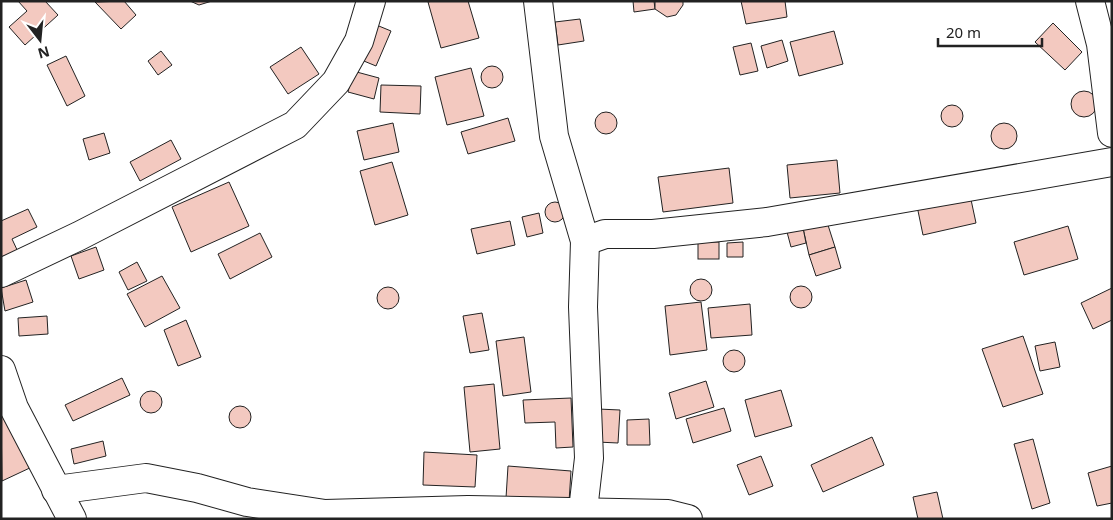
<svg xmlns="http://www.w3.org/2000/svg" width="1113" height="520" font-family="'Noto Sans',sans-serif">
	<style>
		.building { fill: #f3c9c0; stroke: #222 }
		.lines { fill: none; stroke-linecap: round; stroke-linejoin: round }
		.minor-casing { stroke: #222; stroke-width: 30 }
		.minor { stroke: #fff; stroke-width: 28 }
	</style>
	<rect width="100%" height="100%" fill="#fff"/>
	<g class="building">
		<polygon points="18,1 45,1 58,15 25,45 9,27 27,11"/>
		<polygon points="124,1 136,15 121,29 95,2"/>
		<polygon points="190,1 212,1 199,5"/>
		<polygon points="432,1 468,1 479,38 441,48 428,2"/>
		<polygon points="633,1 654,1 655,9 634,12"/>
		<polygon points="655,1 683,1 683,5 676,15 667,17 655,9"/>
		<polygon points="741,1 785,1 787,17 746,24"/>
		<polygon points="580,19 584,41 558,45 555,22"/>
		<polygon points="1053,23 1082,52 1065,70 1035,42"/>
		<polygon points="374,24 391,31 376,66 359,59"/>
		<polygon points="834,31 843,64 799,76 790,42"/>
		<polygon points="782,40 788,61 767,68 761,46"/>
		<polygon points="751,43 758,71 740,75 733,47"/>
		<polygon points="301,47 319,74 288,94 270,67"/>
		<polygon points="161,51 172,65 158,75 148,61"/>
		<polygon points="66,56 85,96 67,106 47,65"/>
		<circle cx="492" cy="77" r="11"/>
		<polygon points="471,68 484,116 447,125 435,77"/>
		<polygon points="353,71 379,78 374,99 348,92"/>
		<polygon points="381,85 421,86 420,114 380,112"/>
		<circle cx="1084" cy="104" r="13"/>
		<circle cx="952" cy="116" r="11"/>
		<circle cx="606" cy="123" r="11"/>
		<polygon points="508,118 515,141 468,154 461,132"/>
		<polygon points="393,123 399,152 364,160 357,131"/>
		<circle cx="1004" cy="136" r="13"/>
		<polygon points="104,133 110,153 89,160 83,139"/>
		<polygon points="171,140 181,159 140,181 130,162"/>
		<polygon points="837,160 840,193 790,198 787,165"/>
		<polygon points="392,162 408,215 375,225 360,171"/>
		<polygon points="729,168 733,203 663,212 658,177"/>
		<polygon points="229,182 249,226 191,252 172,207"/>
		<polygon points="970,195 976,223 923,235 917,206"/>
		<circle cx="555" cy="212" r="10"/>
		<polygon points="28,209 37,227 12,239 19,254 1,263 1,221"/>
		<polygon points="539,213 543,233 527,237 522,217"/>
		<polygon points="510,221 515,245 477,254 471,229"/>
		<polygon points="827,222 835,247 809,255 803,228"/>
		<polygon points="1068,226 1078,259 1024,275 1014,242"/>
		<polygon points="803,228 806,243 791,247 787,232"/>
		<polygon points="260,233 272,257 230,279 218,254"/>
		<rect x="698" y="242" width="21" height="17"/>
		<polygon points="743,242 743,257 727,257 727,243"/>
		<polygon points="96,247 104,270 79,279 71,256"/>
		<polygon points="835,247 841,268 816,276 809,255"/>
		<polygon points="137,262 147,281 128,290 119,272"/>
		<polygon points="162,276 180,308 145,327 127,294"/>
		<circle cx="701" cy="290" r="11"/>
		<polygon points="26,280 33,302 5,311 1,288"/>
		<circle cx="801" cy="297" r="11"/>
		<circle cx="388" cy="298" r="11"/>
		<polygon points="1112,288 1112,320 1093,329 1081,303"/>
		<polygon points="701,302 707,350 670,355 665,306"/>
		<polygon points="750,304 752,335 711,338 708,308"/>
		<polygon points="482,313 489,350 470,353 463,316"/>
		<polygon points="47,316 48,334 19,336 18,318"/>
		<polygon points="186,320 201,357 178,366 164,330"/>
		<polygon points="1023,336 1043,394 1003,407 982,349"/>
		<polygon points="524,337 531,392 503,396 496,341"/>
		<polygon points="1055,342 1060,367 1040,371 1035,346"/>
		<circle cx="734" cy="361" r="11"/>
		<polygon points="122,378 130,395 73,421 65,405"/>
		<polygon points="706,381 714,407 676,419 669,393"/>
		<polygon points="494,384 500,449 470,452 464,387"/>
		<polygon points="781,390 792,426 755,437 745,400"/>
		<circle cx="151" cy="402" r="11"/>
		<polygon points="571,398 573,447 556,448 555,422 525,423 523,400"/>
		<circle cx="240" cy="417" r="11"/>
		<polygon points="724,408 731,431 693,443 686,419"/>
		<polygon points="598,409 620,410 618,443 597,442"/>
		<polygon points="8,411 34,466 2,481 1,414"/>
		<polygon points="649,419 650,445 627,445 627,420"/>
		<polygon points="872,437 884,465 823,492 811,465"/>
		<polygon points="1033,439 1050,503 1032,509 1014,444"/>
		<polygon points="103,441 106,456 74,464 71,449"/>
		<polygon points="424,452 477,455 475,487 423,485"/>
		<polygon points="761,456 773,486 749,495 737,465"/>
		<polygon points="508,466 571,471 569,502 506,498"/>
		<polygon points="1112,466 1112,503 1097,506 1088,473"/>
		<polygon points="937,492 943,519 918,519 913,497"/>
	</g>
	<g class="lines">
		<g class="minor-casing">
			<g id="minor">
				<polyline points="538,1 554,136 585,241 583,307 589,458 582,519"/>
				<polyline points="1090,1 1101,44 1112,133"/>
				<polyline points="585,241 605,234 653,234 767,222 1112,162"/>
				<polyline points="1,273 79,236 295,125 336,82 359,41 371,1"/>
				<polyline points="1,370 14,408 72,519"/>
				<polyline points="56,490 146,478 197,488 247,502 325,514 468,510 668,514 688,519"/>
			</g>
		</g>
		<use href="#minor" class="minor"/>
	</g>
	<rect width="1113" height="520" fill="none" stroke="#222222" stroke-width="5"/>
	<g transform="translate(40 40) rotate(164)" stroke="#ffffff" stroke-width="4" paint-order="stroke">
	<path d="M0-4L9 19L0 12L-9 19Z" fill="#222222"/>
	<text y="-8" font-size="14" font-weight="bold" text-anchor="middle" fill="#222222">N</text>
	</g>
	<path d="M938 38v8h104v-8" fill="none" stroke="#222222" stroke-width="2.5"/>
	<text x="946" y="38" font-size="15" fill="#222222" stroke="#ffffff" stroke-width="4" paint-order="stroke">20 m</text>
</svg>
